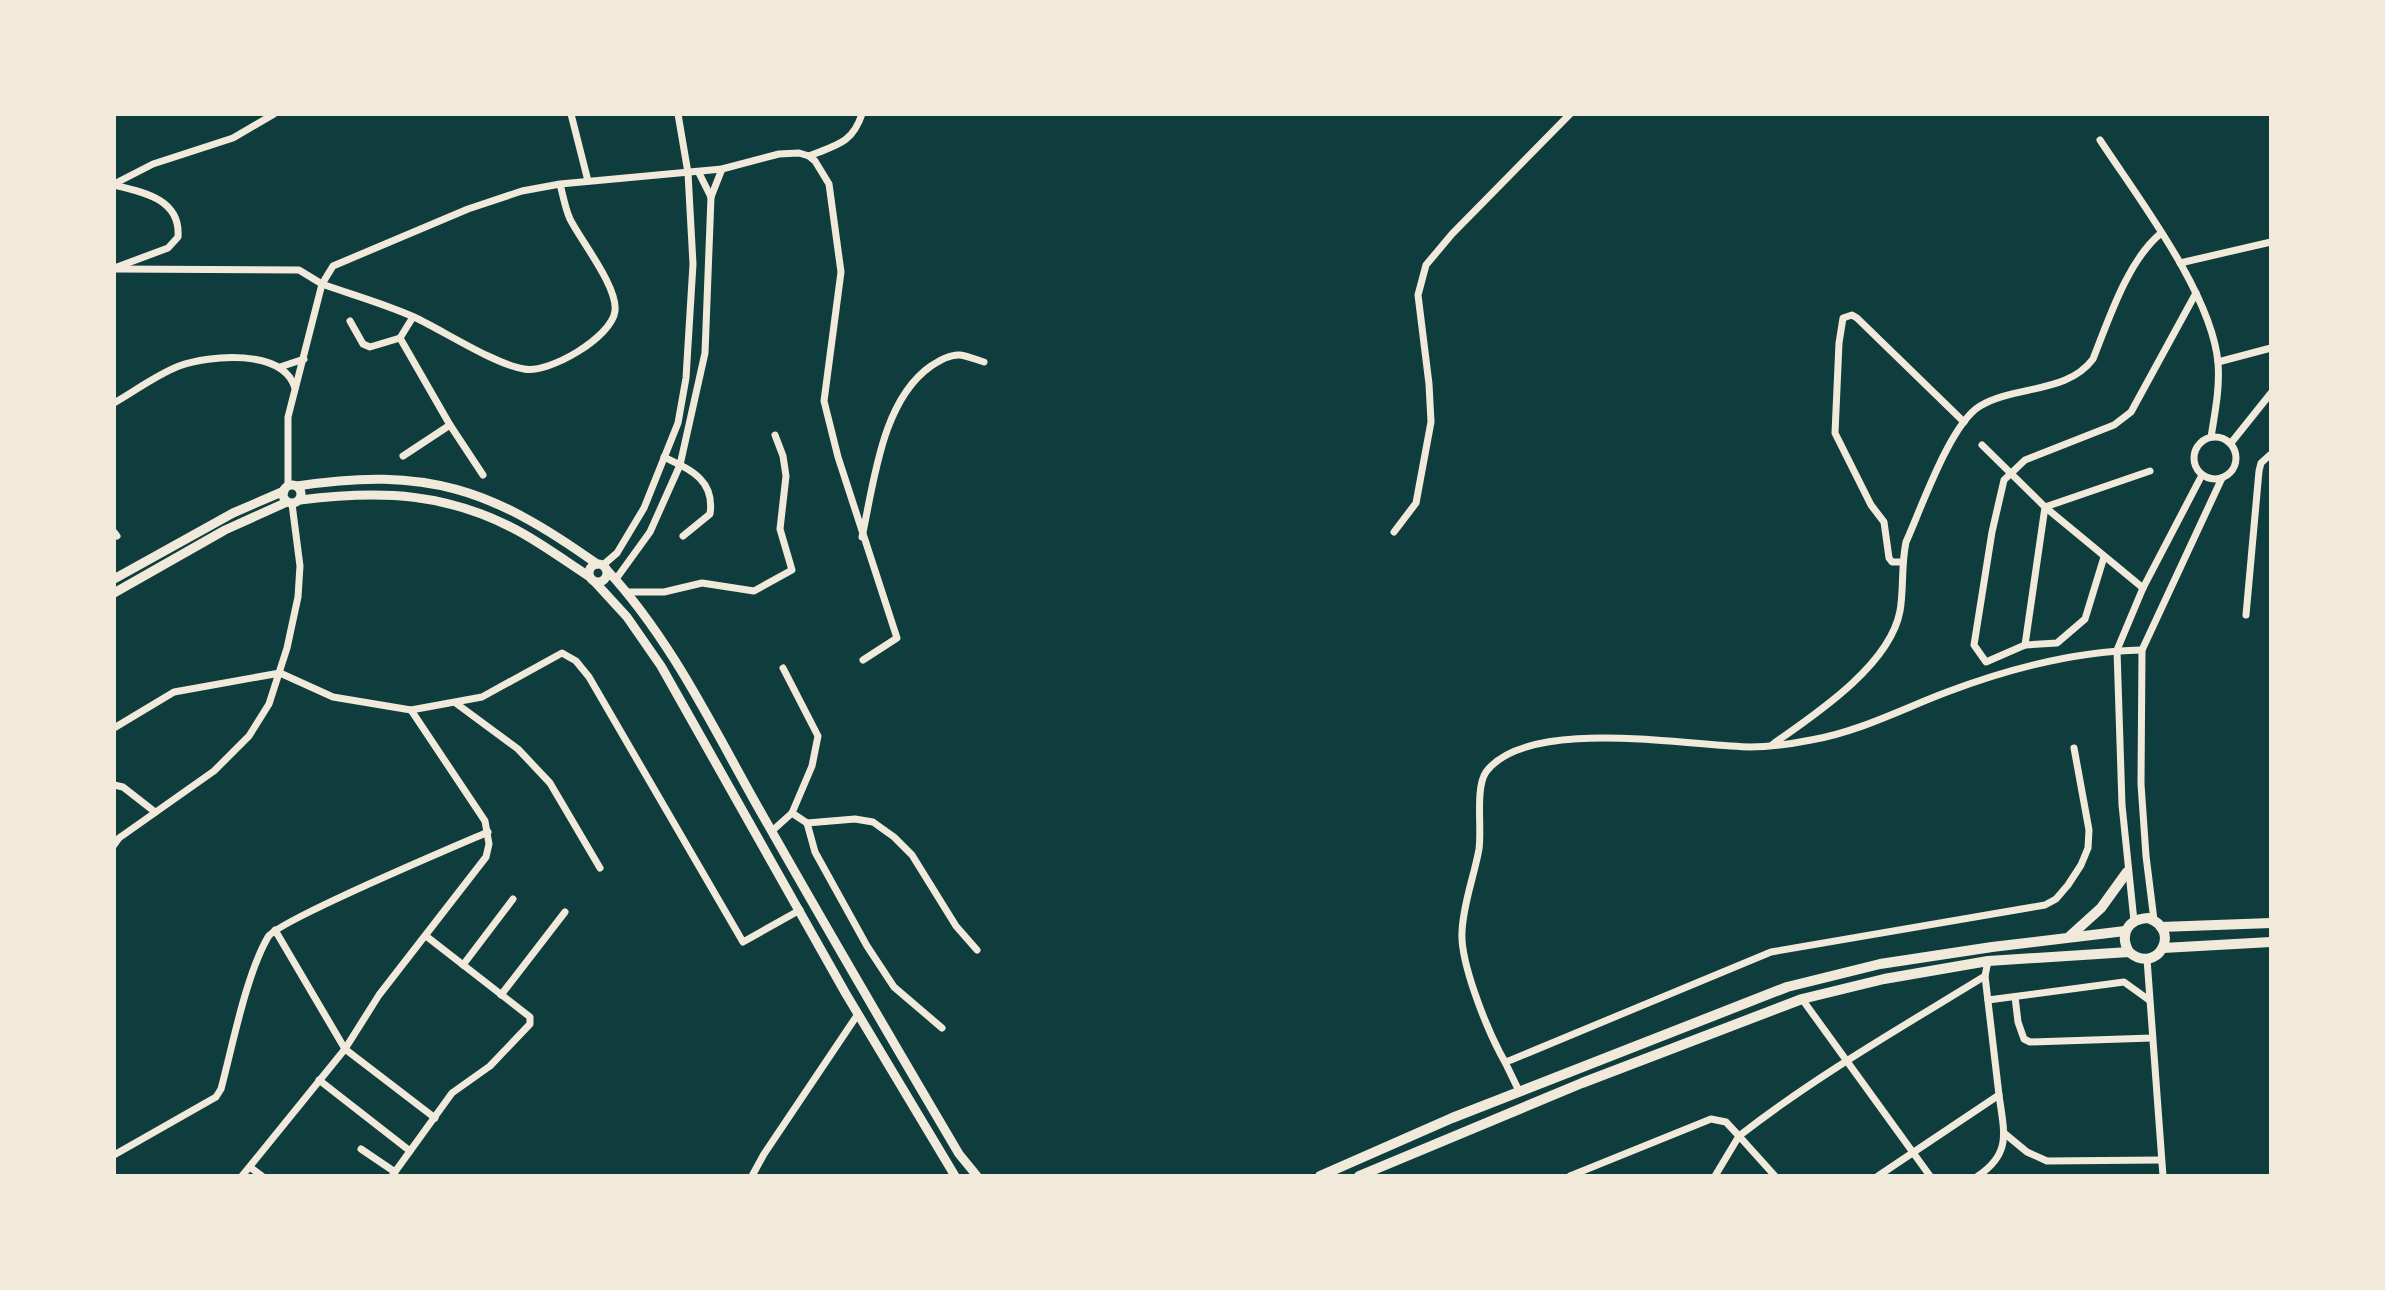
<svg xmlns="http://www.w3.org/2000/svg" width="2385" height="1290" font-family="Figtree,sans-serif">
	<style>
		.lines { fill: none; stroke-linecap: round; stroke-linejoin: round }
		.minor { stroke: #f1e9da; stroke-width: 7 }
		.secondary { stroke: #f1e9da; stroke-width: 9 }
		.primary { stroke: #f1e9da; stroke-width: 10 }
	</style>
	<rect width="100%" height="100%" fill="#0f3d3e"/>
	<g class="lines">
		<g class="minor">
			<polyline points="571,114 588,181"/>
			<path d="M2100,140C2138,198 2212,294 2218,363C2220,388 2215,412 2211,437"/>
			<path d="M809,156C836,145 852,144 862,114"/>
			<polyline points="114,184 153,164 233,138 274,114"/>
			<path d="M560,184C563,195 565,208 570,219C581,241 618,287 615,311C612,337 549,374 524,369C494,364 444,331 414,317C385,304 353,295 322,284L333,266L468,209L522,191L560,184L722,169L779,154L799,153L809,156L815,161L829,184L841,272L824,401L838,457L897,638L863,660"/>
			<path d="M114,185C143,192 181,199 178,237L168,248L117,267"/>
			<polyline points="711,197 722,169"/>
			<polyline points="2180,263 2271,242"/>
			<polyline points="114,269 299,270 322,284 288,417 288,486"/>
			<polyline points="413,317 400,338 450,425 483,475"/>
			<polyline points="350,321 363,344 370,347 400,338"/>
			<polyline points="2218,362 2271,348"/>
			<polyline points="280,367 304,359"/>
			<path d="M114,403C135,391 156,375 179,366C209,355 283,348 295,388"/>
			<circle cx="2215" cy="458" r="21"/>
			<polyline points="2231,443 2271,393"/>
			<polyline points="1982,445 2045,507 2143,588"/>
			<polyline points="403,456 450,425"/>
			<path d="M664,457C691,470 715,480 710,514L683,536"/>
			<polyline points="114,532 117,536"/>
			<polyline points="1394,532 1416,503 1431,422 1429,384 1418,295 1426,265 1452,234 1570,114"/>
			<path d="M862,537C874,482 882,400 931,366C939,361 950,354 960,355C968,356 977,360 984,362"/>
			<polyline points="2104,557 2085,619 2057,643 2025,645 1986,662 1974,645 1992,532 2004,480 2025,460 2114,425 2131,412 2196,293"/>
			<polyline points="1902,562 1892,562 1889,558 1884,522 1871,505 1835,433 1839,343 1843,318 1852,315 1857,318 1964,422"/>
			<polyline points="603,565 617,553 644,508 678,423 686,378 693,264 688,173 678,114"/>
			<polyline points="616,579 650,532 680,465 705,353 711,197 699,173"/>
			<polyline points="627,592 664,592 702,583 754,591 792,570 780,529 786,476 783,456 775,435"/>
			<polyline points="2246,615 2259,471 2261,463 2271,454"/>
			<polyline points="2025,645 2045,507 2150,471"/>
			<polyline points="457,704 518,749 550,783 600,868"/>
			<polyline points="411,710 482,697 562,653 576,661 589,677 743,942 800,910"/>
			<polyline points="114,728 174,692 280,673 333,697 411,710 485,821 489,844 486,857 379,995 345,1049 242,1176"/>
			<path d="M1773,744C1816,714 1890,665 1900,611C1904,588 1901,565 1906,542C1921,509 1950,424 1980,406C2015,385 2067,394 2093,359C2109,319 2127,262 2160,234"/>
			<path d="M2074,748L2089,830L2088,848L2081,865L2068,885L2056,899L2045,905L1771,952L1511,1060L1505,1062L1500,1053C1486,1026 1460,962 1462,932C1463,904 1474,877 1479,849C1482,829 1475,788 1486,772C1527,716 1689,746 1750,747C1770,747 1791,744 1811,740C1858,732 1902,709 1947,692C2008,669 2077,651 2142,650"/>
			<polyline points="114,785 123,787 155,812"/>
			<polyline points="792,813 807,823 855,819 873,822 894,837 912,855 956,926 977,950"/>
			<polyline points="807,823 815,852 867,946 894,987 942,1028"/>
			<polyline points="772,831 792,813 812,766 818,736 783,668"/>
			<polyline points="114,845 119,838 214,771 249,736 269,704 287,648 298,597 300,566 292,504"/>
			<polyline points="2154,920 2146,856 2141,784 2142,650 2222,478"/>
			<polyline points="2134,921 2122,805 2117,650 2143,588 2202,475"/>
			<polyline points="275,930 345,1049 435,1118"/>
			<polyline points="2147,959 2163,1176"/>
			<polyline points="463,965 513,899"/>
			<polyline points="501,995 565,912"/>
			<polyline points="2015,997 2018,1022 2024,1039 2030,1042 2152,1038"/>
			<polyline points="1802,999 1930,1176"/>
			<polyline points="1988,1000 2124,982 2149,1000"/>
			<polyline points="1505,1062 1519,1091"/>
			<polyline points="319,1080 410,1151"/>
			<polyline points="2004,1133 2027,1152 2047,1161 2160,1160"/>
			<polyline points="361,1149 395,1172"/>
			<path d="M114,1155L216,1097L221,1089C233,1044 246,975 268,937C277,921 458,845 488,832"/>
			<polyline points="251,1168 262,1176"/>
			<polyline points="392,1176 452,1093 490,1066 530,1024 530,1017 426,936"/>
			<polyline points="752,1176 764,1154 858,1014"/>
			<path d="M1570,1176L1711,1119L1726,1122L1739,1136C1816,1076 1902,1027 1985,976L1988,961"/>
			<polyline points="1715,1176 1739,1136 1775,1176"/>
			<polyline points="1878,1176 1999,1095 1985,976"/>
			<path d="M1978,1176C2012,1153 2004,1132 1999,1095"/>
		</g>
		<g class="secondary">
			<circle cx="292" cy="494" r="9"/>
			<path d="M297,486C427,466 492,489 597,564"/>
			<path d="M300,500C381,490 449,492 522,533C545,546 567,562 590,577"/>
			<circle cx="598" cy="573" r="9"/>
			<path d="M606,569C673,641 715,732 763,816C827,929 893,1042 959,1154L977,1176"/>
			<polyline points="114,579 233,513 284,491"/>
			<polyline points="594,581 627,617 661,666 846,994 955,1176"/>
			<polyline points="114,593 225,530 287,502"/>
		</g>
		<g class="primary">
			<polyline points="2161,927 2271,923"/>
			<polyline points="2070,936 2101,908 2127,872"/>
			<polyline points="2163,948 2271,942"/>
			<polyline points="1320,1176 1452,1118 1787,987 1880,964 1992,947 2125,931"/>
			<path d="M1359,1176L1582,1083L1802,999L1884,979L1988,961L2129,952C2157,976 2183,930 2148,918C2128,919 2119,934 2129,952"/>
		</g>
	</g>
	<rect width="2385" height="1290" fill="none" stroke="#f1e9da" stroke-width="232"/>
</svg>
